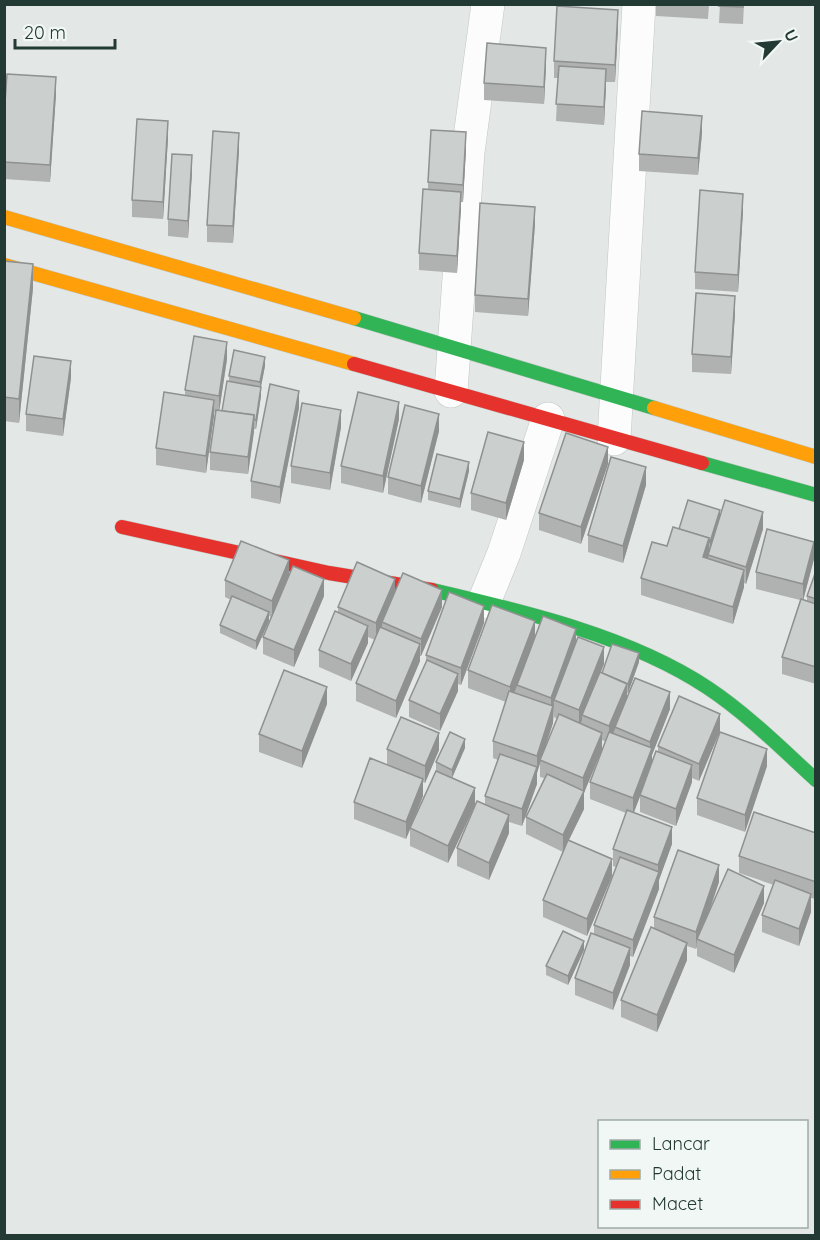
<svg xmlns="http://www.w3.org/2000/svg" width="820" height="1240" font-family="Quicksand,sans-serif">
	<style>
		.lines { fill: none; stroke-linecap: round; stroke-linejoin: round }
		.street-casing { stroke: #c0c5c3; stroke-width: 34 }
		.fast-casing { stroke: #c0c6c3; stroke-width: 15 }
		.slow-casing { stroke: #c0c6c3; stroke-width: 15 }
		.jam-casing { stroke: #c0c6c3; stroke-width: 15 }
		.street { stroke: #fbfcfb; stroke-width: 33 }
		.fast { stroke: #30b455; stroke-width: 14 }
		.slow { stroke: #ff9f0a; stroke-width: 14 }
		.jam { stroke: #e5322d; stroke-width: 14 }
		.wall { fill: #afb2b0; fill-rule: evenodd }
		.shaded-wall { fill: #8e9190 }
		.building { fill: #cbcfcd; stroke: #8e9190; stroke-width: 1.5 }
	</style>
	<rect width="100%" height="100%" fill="#e3e8e6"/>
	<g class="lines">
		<g class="street-casing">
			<g id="street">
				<polyline points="451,391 468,152 488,4"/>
				<polyline points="614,439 639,4"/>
				<polyline points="484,602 504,553 548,419"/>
			</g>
		</g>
		<g class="fast-casing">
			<g id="fast">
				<polyline points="354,318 654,408"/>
				<polyline points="702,463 816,495"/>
				<path d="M432,590C522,611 630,636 708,688C747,714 781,748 816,780"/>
			</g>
		</g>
		<g class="slow-casing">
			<g id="slow">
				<polyline points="4,217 354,318"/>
				<polyline points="4,265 354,364"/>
				<polyline points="654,408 816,457"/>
			</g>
		</g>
		<g class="jam-casing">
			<g id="jam">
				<polyline points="354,364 702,463"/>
				<polyline points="122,527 329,573 432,590"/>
			</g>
		</g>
		<use href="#street" class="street"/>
		<use href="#fast" class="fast"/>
		<use href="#slow" class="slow"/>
		<use href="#jam" class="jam"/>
	</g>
	<g class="wall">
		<polygon points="656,4 709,4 708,19 656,16"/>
		<polygon points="720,4 744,4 743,24 719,23"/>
		<polygon points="618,27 615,82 606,82 604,125 556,121 558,78 554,78 554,61"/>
		<polygon points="546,65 544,104 484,100 484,83"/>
		<polygon points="56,94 50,182 4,179 4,117"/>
		<polygon points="702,133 698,175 639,171 639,154"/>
		<polygon points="168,138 163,219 132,217 132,200"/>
		<polygon points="466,149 463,202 461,202 457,273 419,270 419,253 428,190 428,182"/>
		<polygon points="239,150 233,243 207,242 207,225"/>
		<polygon points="192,172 188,238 168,236 168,219"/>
		<polygon points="743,211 738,292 695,289 695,272"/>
		<polygon points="535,224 528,316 475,312 475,295"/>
		<polygon points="4,261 33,288 19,423 4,421"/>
		<polygon points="735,313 731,374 692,372 692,354"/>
		<polygon points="227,359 219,410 222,411 229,381 229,376 265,366 261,387 261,396 256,429 254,429 248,474 210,470 210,452 215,413 214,412 206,473 156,465 156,448 185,395 185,390"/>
		<polygon points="71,378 63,436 26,431 26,414"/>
		<polygon points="299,408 280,504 251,498 251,481"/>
		<polygon points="399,419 383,493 341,483 341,466"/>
		<polygon points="341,427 330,490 291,483 291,466"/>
		<polygon points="439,431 421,503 388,494 388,477"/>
		<polygon points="524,460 506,520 471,510 471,493"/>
		<polygon points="608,464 581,544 539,530 539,513"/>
		<polygon points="469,471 460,508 428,500 428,491"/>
		<polygon points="646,485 623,563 588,552 588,535"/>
		<polygon points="720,515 763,529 746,584 744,583 744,587 733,624 641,595 641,578 667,546 679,529"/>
		<polygon points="814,559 803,600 807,601 807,596 816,571 816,684 782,674 782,657 800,600 756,589 756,572"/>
		<polygon points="289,574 324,596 294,667 263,654 263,637 271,617 269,616 269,621 256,650 220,633 220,625 231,600 225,597 225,580"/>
		<polygon points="395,592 442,607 421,656 420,656 420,661 396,718 356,701 356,683 375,640 368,637 368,643 351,681 319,667 319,650 338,612 338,607"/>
		<polygon points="484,623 461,685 458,684 458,691 440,731 409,717 409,700 426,662 426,655"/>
		<path d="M535,638L576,641L604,664L600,672L602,673L639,662L628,693H627V700L670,709L652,755V762L658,752V746L720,731L699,781L692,778V782L676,826L640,812V796L633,813L672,844L659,880V889L633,957L630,956V965L613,1010L575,995V978L594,934V925L616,867L613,866V849L626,813L590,799V782L606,742L602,740L584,793V809L569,840L612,876L587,936L543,917V900L563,852L526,834V817L544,778L540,777V762L537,773V784L522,826L509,822V833L489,880L457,866V848L485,805V796L498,760L493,758V741L506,702L468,688V670ZM554,707V717L557,719L544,750L553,723Z"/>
		<polygon points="327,704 302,768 259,752 259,734"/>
		<polygon points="465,748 452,778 475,805 448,863 410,846 410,830 406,839 354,819 354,802 387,765 387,749 439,750 425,783 423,782 423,796 412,822 436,771 436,762"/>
		<polygon points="767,766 745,832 697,815 697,798"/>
		<polygon points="816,833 816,899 811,898 811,912 799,946 762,932 762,915 774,885 739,873 739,856"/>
		<polygon points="719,882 711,907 764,903 734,973 697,956 697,947 696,949 687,946 687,960 657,1032 621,1017 621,1000 654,929 654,917"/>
		<polygon points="584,950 568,985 546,975 546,966"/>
	</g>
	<g class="shaded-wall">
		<polygon points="618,10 618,27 615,82 615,65"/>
		<polygon points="546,48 546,65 544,104 544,87"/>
		<polygon points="606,69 606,86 604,125 604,107"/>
		<polygon points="56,77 56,94 50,182 50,165"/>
		<polygon points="702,116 702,133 698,175 698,158"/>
		<polygon points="168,121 168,138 163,219 163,202"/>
		<polygon points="466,132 466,149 463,202 463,185"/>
		<polygon points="239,133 239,150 233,243 233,226"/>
		<polygon points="192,155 192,172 188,238 188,221"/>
		<polygon points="461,192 461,209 457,273 457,256"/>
		<polygon points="743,194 743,211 738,292 738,275"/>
		<polygon points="535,207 535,224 528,316 528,299"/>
		<polygon points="33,264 33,288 19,423 19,399"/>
		<polygon points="735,296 735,313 731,374 731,357"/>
		<polygon points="227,342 227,359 219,413 219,396"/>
		<polygon points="265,357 265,366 260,391 260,382"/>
		<polygon points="71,361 71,378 63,436 63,419"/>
		<polygon points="261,387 261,396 256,429 256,420"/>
		<polygon points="299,391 299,408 280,504 280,487"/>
		<polygon points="214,400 214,417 206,473 206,456"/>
		<polygon points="399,402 399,419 383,493 383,476"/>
		<polygon points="341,410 341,427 330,490 330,473"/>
		<polygon points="439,414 439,431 421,503 421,486"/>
		<polygon points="254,415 254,432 248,474 248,457"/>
		<polygon points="524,442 524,460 506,520 506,503"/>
		<polygon points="608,447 608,464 581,544 581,527"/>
		<polygon points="469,462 469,471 460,508 460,499"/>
		<polygon points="646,467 646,485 623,563 623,546"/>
		<polygon points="720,510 720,519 710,551 710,542"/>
		<polygon points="763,512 763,529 746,584 746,567"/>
		<polygon points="709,538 709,555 703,574 703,557"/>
		<polygon points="814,542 814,559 803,601 803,584"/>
		<polygon points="289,560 289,577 272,618 272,601"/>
		<polygon points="744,570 744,587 733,624 733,607"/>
		<polygon points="324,579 324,596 294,667 294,650"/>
		<polygon points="395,579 395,596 382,622 382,626 376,640 376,623"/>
		<polygon points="442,590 442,607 421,656 421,639"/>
		<polygon points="484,606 484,623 461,685 461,668"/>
		<polygon points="269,612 269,621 256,650 256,641"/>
		<polygon points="535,621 535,639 510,704 510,687"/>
		<polygon points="368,626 368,643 351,681 351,664"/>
		<polygon points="576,629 576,646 554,700 553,723 537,773 537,756 551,714 551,698"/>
		<polygon points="420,644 420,661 396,718 396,701"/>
		<polygon points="604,647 604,664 584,715 582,715 582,720 579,727 579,710"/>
		<polygon points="639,653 639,662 628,693 628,684"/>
		<polygon points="458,674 458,691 440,731 440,714"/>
		<polygon points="627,684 627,701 609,743 609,726"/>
		<polygon points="327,687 327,704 302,768 302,751"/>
		<polygon points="670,692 670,709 652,755 652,765 633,815 633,798 650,752 650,742"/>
		<polygon points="720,714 720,731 699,781 699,764"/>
		<polygon points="439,733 439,750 425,783 425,766"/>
		<polygon points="602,733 602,750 584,793 584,809 563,852 563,835 583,793 583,778"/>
		<polygon points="465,739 465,748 452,778 452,770"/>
		<polygon points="767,749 767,766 745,832 745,815"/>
		<polygon points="692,765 692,782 676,826 676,809"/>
		<polygon points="537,767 537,784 522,826 522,809"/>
		<polygon points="423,779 423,796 406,839 406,822"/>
		<polygon points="475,788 475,805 448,863 448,846"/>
		<polygon points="509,815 509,833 489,880 489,863"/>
		<polygon points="672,827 672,844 659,880 659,889 633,957 633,940 658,875 658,865"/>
		<polygon points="612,859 612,876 587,936 587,919"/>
		<polygon points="719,865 719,882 699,940 697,939 696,949 696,932"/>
		<polygon points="764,886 764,903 734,973 734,955"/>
		<polygon points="811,894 811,912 799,946 799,929"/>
		<polygon points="584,941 584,950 568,985 568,976"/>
		<polygon points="687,943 687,960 657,1032 657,1015"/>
		<polygon points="630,948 630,965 613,1010 613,993"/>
	</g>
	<g class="building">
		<polygon points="720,4 743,4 743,7 719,6"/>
		<polygon points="557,6 618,10 615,65 554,61"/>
		<polygon points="487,43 546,48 544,87 484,83"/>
		<polygon points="559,66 606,69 604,107 556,104"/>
		<polygon points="7,74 56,77 50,165 4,162 4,117"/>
		<polygon points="642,111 702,116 698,158 639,154"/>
		<polygon points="137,119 168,121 163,202 132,200"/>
		<polygon points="431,130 466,132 463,185 428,182"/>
		<polygon points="213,131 239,133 233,226 207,225"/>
		<polygon points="172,154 192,155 188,221 168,219"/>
		<polygon points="423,189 461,192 457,256 419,253"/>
		<polygon points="700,190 743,194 738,275 695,272"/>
		<polygon points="480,203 535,207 528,299 475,295"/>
		<polygon points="4,261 33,264 19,399 4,397"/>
		<polygon points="696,293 735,296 731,357 692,354"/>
		<polygon points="194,336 227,342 219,396 185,390"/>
		<polygon points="234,350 265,357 260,382 229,376"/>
		<polygon points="34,356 71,361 63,419 26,414"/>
		<polygon points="227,381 261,387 256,420 254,420 254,415 222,411"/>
		<polygon points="270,384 299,391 280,487 251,481"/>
		<polygon points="164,392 214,400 206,456 156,448"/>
		<polygon points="358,392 399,402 383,476 341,466"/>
		<polygon points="302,403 341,410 330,473 291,466"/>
		<polygon points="405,405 439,414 421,486 388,477"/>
		<polygon points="216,410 254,415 248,457 210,452"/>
		<polygon points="488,432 524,442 506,503 471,493"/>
		<polygon points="566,433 608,447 581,527 539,513"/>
		<polygon points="437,454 469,462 460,499 428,491"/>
		<polygon points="611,457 646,467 623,546 588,535"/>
		<polygon points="688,500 720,510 710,542 709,542 709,538 679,529"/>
		<polygon points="725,500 763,512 746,567 708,555"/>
		<polygon points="673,527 709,538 703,557 744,570 733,607 641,578 652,542 667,546"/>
		<polygon points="767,529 814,542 803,584 756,572"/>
		<polygon points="241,541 289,560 272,601 225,580"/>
		<polygon points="357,562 395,579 376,623 338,607"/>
		<polygon points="293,566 324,579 294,650 263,637"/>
		<polygon points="816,571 816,599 807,596"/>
		<polygon points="403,573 442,590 421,639 382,622"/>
		<polygon points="449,592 484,606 461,668 426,655"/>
		<polygon points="232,596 269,612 256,641 220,625"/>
		<polygon points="801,599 816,604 816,667 782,657"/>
		<polygon points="492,605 535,621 510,687 468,670"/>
		<polygon points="335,611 368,626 351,664 319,650"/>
		<polygon points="543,616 576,629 551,698 517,685"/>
		<polygon points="380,627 420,644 396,701 356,683"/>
		<polygon points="578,637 604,647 579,710 554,700"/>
		<polygon points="612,644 639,653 628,684 602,673"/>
		<polygon points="427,660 458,674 440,714 409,700"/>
		<polygon points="284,670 327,687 302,751 259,734"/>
		<polygon points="600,672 627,684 609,726 582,715"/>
		<polygon points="635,678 670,692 650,742 615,727"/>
		<polygon points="509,691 553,706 537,756 493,741"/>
		<polygon points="679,696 720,714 699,764 658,746"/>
		<polygon points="559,714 602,733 583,778 540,760"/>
		<polygon points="401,717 439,733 425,766 387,749"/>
		<polygon points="450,732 465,739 452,770 436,762"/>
		<polygon points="609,732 652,748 633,798 590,782"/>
		<polygon points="720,732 767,749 745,815 697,798"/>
		<polygon points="656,751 692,765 676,809 640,795"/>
		<polygon points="500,754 537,767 522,809 485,796"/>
		<polygon points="370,758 423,779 406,822 354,802"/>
		<polygon points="436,771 475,788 448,846 410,828"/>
		<polygon points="547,774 584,791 563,835 526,817"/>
		<polygon points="477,801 509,815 489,863 457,848"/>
		<polygon points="627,810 672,827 658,865 613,849"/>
		<polygon points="754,812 816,833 816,882 739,856"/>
		<polygon points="568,840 612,859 587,919 543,900"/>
		<polygon points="678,850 719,865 696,932 654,917"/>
		<polygon points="620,857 659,872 633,940 594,925"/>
		<polygon points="728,869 764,886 734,955 697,939"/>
		<polygon points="775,880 811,894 799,929 762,915"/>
		<polygon points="651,927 687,943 657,1015 621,1000"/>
		<polygon points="563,931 584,941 568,976 546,966"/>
		<polygon points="591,933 630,948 613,993 575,978"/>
	</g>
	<rect width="820" height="1240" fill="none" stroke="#233933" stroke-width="12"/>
	<rect x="598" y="1120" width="210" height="108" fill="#f1f7f4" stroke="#9faba7" stroke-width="1.5"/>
	<rect x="610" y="1140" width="30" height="9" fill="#30b455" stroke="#9faba7" stroke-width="1.5"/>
	<text x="652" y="1150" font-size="18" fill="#233933">Lancar</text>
	<rect x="610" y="1170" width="30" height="9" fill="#ff9f0a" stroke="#9faba7" stroke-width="1.5"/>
	<text x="652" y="1180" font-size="18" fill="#233933">Padat</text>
	<rect x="610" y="1200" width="30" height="9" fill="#e5322d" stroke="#9faba7" stroke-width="1.5"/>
	<text x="652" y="1210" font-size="18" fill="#233933">Macet</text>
	<g transform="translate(778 42) rotate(64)" stroke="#f1f7f4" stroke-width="4.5" paint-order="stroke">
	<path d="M0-4.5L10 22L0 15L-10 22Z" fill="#233933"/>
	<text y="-9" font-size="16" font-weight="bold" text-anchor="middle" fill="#233933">U</text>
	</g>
	<path d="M15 39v9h100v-9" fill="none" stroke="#233933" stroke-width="3"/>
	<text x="24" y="39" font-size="18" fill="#233933" stroke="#f1f7f4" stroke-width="4.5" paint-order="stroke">20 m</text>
</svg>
